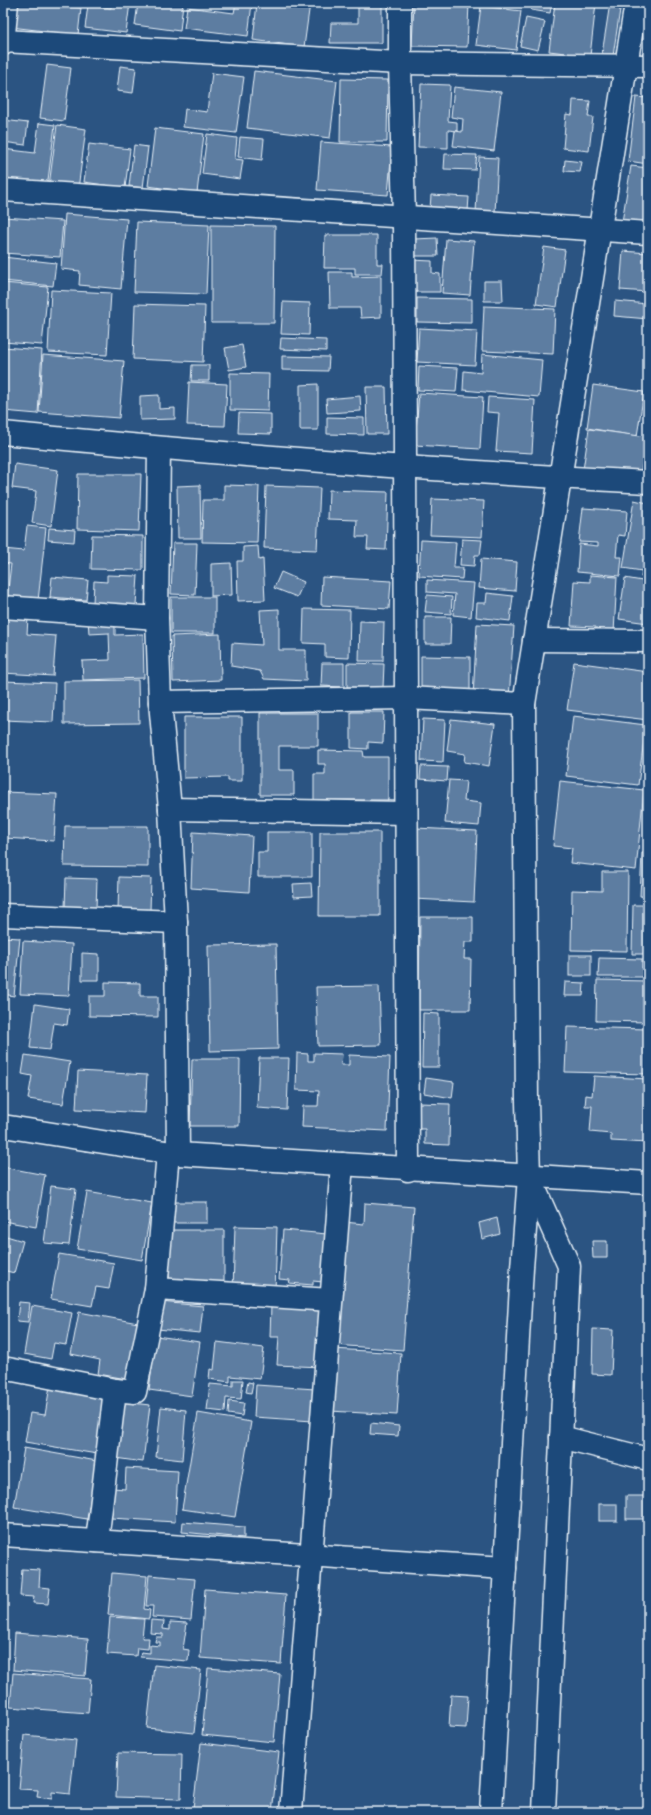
<svg xmlns="http://www.w3.org/2000/svg" width="651" height="1815" font-family="'Indie Flower',sans-serif">
	<style>
		.building { fill: #5d7da1; stroke: #e8f1f8 }
		.lines { fill: none; stroke-linecap: round; stroke-linejoin: round }
		.street-casing { stroke: #e8f1f8; stroke-width: 25 }
		.secondary-casing { stroke: #e8f1f8; stroke-width: 25 }
		.street { stroke: #1f4a7a; stroke-width: 22 }
		.secondary { stroke: #1f4a7a; stroke-width: 22 }
	</style>
	<rect width="100%" height="100%" fill="#2b5482"/>
	<filter id="ink" filterUnits="userSpaceOnUse"><feTurbulence type="fractalNoise" baseFrequency=".025" numOctaves="2"/><feDisplacementMap in="SourceGraphic" scale="8" xChannelSelector="R" yChannelSelector="G"/><feConvolveMatrix kernelMatrix="1 2 1 2 8 2 1 2 1" color-interpolation-filters="sRGB"/></filter>
	<g filter="url(#ink)">
		<g class="building">
			<polygon points="14,3 61,3 61,6 81,8 78,35 11,27"/>
			<polygon points="111,3 130,3 126,33 85,28 88,5 111,8"/>
			<polygon points="138,3 183,3 180,31 135,25"/>
			<polygon points="236,3 252,3 248,36 184,28 187,7 234,13"/>
			<polygon points="257,3 310,3 304,47 253,40"/>
			<polygon points="358,3 382,3 382,43 330,43 331,23 358,23"/>
			<polygon points="414,3 469,4 467,47 412,46"/>
			<polygon points="492,3 523,3 523,7"/>
			<polygon points="532,3 552,3 550,13 531,10"/>
			<polygon points="555,3 596,3 590,56 549,51"/>
			<polygon points="610,3 621,3 613,56 602,54"/>
			<polygon points="481,6 521,11 516,50 476,45"/>
			<polygon points="526,18 545,22 538,50 520,46"/>
			<polygon points="648,26 648,57 644,56"/>
			<polygon points="47,65 71,68 64,121 40,118"/>
			<polygon points="120,66 136,68 133,93 117,91"/>
			<polygon points="254,71 337,81 330,138 247,128"/>
			<polygon points="212,73 244,77 236,133 183,127 185,109 207,112"/>
			<polygon points="341,79 388,80 387,142 340,142"/>
			<polygon points="421,84 450,85 448,121 457,122 457,131 448,130 448,148 418,147"/>
			<polygon points="454,87 501,92 494,151 453,146 455,131 462,132 463,119 451,117"/>
			<polygon points="636,97 648,98 648,164 628,161"/>
			<polygon points="573,100 590,101 588,117 593,117 589,151 563,148 566,114 572,115"/>
			<polygon points="3,120 28,123 25,145 3,142"/>
			<polygon points="39,123 55,125 47,188 3,183 3,149 35,153"/>
			<polygon points="57,125 86,129 78,189 49,186"/>
			<polygon points="155,128 204,134 197,193 148,186"/>
			<polygon points="207,134 237,138 235,159 243,160 240,179 202,174"/>
			<polygon points="240,137 264,139 262,160 238,157"/>
			<polygon points="321,142 392,147 388,195 317,190"/>
			<polygon points="89,144 130,149 125,188 84,182"/>
			<polygon points="134,145 148,147 143,188 129,186"/>
			<polygon points="445,154 477,155 475,170 444,169"/>
			<polygon points="479,157 498,158 495,213 476,212"/>
			<polygon points="565,160 582,162 580,172 564,171"/>
			<polygon points="631,166 648,168 648,226 622,222"/>
			<polygon points="431,195 469,197 468,211 430,209"/>
			<polygon points="65,214 127,219 121,289 79,285 80,271 61,269"/>
			<polygon points="3,217 63,221 60,257 3,253"/>
			<polygon points="137,222 209,225 206,294 134,292"/>
			<polygon points="211,225 275,226 274,323 211,323"/>
			<polygon points="325,235 377,235 377,264 383,264 382,274 355,274 355,268 324,268"/>
			<polygon points="437,238 438,256 414,256 414,239"/>
			<polygon points="446,239 474,241 470,295 442,293"/>
			<polygon points="544,247 565,250 557,307 536,304"/>
			<polygon points="623,251 648,253 648,292 620,290"/>
			<polygon points="3,257 56,263 53,286 3,281"/>
			<polygon points="412,260 432,261 432,273 440,274 440,292 411,292"/>
			<polygon points="329,272 352,272 352,277 381,276 381,317 361,318 360,308 330,308"/>
			<polygon points="484,281 502,281 503,301 484,301"/>
			<polygon points="3,283 48,287 42,345 3,342"/>
			<polygon points="51,290 111,293 107,355 48,352"/>
			<polygon points="417,298 472,299 472,323 417,322"/>
			<polygon points="615,301 648,304 648,319 614,316"/>
			<polygon points="283,302 310,303 309,335 281,334"/>
			<polygon points="135,304 205,306 203,362 133,359"/>
			<polygon points="484,306 555,309 553,354 482,351"/>
			<polygon points="419,328 477,331 475,365 417,362"/>
			<polygon points="281,338 326,340 326,351 280,349"/>
			<polygon points="242,345 246,367 229,370 225,348"/>
			<polygon points="3,347 42,350 38,414 3,411"/>
			<polygon points="482,354 542,360 539,397 463,390 464,371 481,373"/>
			<polygon points="43,355 124,361 119,418 39,412"/>
			<polygon points="282,356 329,357 328,371 282,370"/>
			<polygon points="192,365 209,365 209,381 191,381"/>
			<polygon points="419,366 458,368 456,392 418,390"/>
			<polygon points="230,373 269,374 268,411 230,410"/>
			<polygon points="189,382 227,384 225,426 187,425"/>
			<polygon points="318,384 318,430 300,430 300,385"/>
			<polygon points="593,385 644,392 637,436 587,428"/>
			<polygon points="366,387 386,387 387,434 367,434"/>
			<polygon points="419,393 483,397 480,449 415,445"/>
			<polygon points="159,395 159,409 175,408 175,419 140,420 140,396"/>
			<polygon points="360,396 361,411 327,413 326,399"/>
			<polygon points="488,397 535,400 532,453 496,451 499,413 487,412"/>
			<polygon points="239,413 271,414 271,434 238,433"/>
			<polygon points="327,417 364,418 364,435 327,434"/>
			<polygon points="589,429 647,437 640,478 583,470"/>
			<polygon points="15,464 58,470 51,526 32,523 36,491 12,488"/>
			<polygon points="78,474 141,474 139,531 77,529"/>
			<polygon points="200,485 201,538 178,538 177,486"/>
			<polygon points="224,485 259,486 257,543 202,542 203,500 224,500"/>
			<polygon points="266,486 320,488 317,550 264,548"/>
			<polygon points="329,490 388,492 386,550 367,549 368,537 356,537 357,520 328,519"/>
			<polygon points="432,499 484,501 482,537 430,535"/>
			<polygon points="634,500 648,503 648,578 641,577 642,571 623,568"/>
			<polygon points="583,508 627,511 625,536 618,535 616,557 622,557 620,576 577,572 579,544 598,546 598,543 579,542"/>
			<polygon points="27,526 46,528 38,601 7,597 11,564 3,563 3,549 24,551"/>
			<polygon points="49,528 75,530 74,542 48,540"/>
			<polygon points="92,535 143,536 143,570 91,569"/>
			<polygon points="462,539 482,540 480,555 475,555 474,566 460,565"/>
			<polygon points="421,540 456,542 454,568 463,568 462,579 419,576"/>
			<polygon points="173,543 197,543 195,595 171,594"/>
			<polygon points="258,546 259,560 263,559 265,600 238,601 237,561 243,561 243,547"/>
			<polygon points="481,559 517,562 515,591 479,588"/>
			<polygon points="231,563 232,595 211,596 211,564"/>
			<polygon points="281,572 304,582 297,597 274,588"/>
			<polygon points="107,575 138,576 136,605 93,603 94,581 107,582"/>
			<polygon points="590,575 617,577 614,633 596,632 596,627 571,626 574,581 590,582"/>
			<polygon points="52,577 88,580 86,600 50,597"/>
			<polygon points="322,577 391,581 389,609 321,605"/>
			<polygon points="625,578 648,582 646,611 648,611 648,623 619,619"/>
			<polygon points="427,580 474,583 471,617 453,615 455,594 427,592"/>
			<polygon points="487,593 513,596 510,621 476,617 477,603 486,603"/>
			<polygon points="427,595 452,597 451,614 425,612"/>
			<rect x="171" y="597" width="44" height="36"/>
			<polygon points="279,609 279,650 306,650 306,681 264,679 260,671 231,666 232,643 262,645 260,610"/>
			<polygon points="304,609 350,610 349,658 325,657 325,644 303,643"/>
			<polygon points="3,616 28,618 27,634 56,636 53,676 3,673"/>
			<polygon points="425,617 451,617 450,644 425,644"/>
			<polygon points="115,618 115,635 143,634 144,678 83,680 82,661 110,660 109,633 89,634 88,619"/>
			<polygon points="360,621 384,622 383,661 359,661"/>
			<polygon points="477,624 514,626 509,699 473,697"/>
			<polygon points="220,634 221,680 173,682 172,636"/>
			<polygon points="421,656 470,657 470,696 421,696"/>
			<polygon points="574,662 648,672 648,720 567,710"/>
			<polygon points="322,663 344,663 344,687 321,686"/>
			<polygon points="347,663 384,664 383,688 347,687"/>
			<polygon points="138,680 139,723 64,724 64,681"/>
			<polygon points="3,681 55,683 53,722 3,720"/>
			<polygon points="351,712 384,712 383,743 368,742 368,749 351,748"/>
			<polygon points="260,713 318,713 318,746 279,746 279,770 294,770 294,795 260,795"/>
			<polygon points="573,716 646,725 638,785 566,776"/>
			<polygon points="184,717 242,717 242,781 228,781 228,777 184,778"/>
			<polygon points="423,719 445,720 443,762 421,761"/>
			<polygon points="451,719 495,724 489,766 464,762 465,754 447,751"/>
			<polygon points="318,750 363,751 364,757 388,757 388,800 314,800 314,774 325,774 325,764 318,764"/>
			<polygon points="421,766 448,767 447,781 420,779"/>
			<polygon points="449,780 466,781 464,801 481,803 479,826 445,823"/>
			<polygon points="560,781 644,790 636,870 570,863 572,848 553,846"/>
			<polygon points="3,792 57,794 54,841 3,838"/>
			<polygon points="65,826 148,826 148,867 64,866"/>
			<polygon points="416,828 477,831 474,902 413,899"/>
			<polygon points="193,832 252,836 249,892 191,888"/>
			<polygon points="267,832 312,832 312,877 258,877 258,852 267,852"/>
			<polygon points="320,832 380,832 380,916 319,916"/>
			<polygon points="642,853 648,853 648,897 640,896"/>
			<polygon points="602,872 628,872 627,951 571,950 572,890 602,891"/>
			<polygon points="119,877 151,878 150,911 118,910"/>
			<polygon points="66,878 97,879 96,909 65,908"/>
			<polygon points="311,883 312,896 294,897 293,884"/>
			<polygon points="633,905 648,905 648,954 632,954"/>
			<polygon points="420,917 473,917 473,942 465,942 464,959 471,959 470,1010 419,1010"/>
			<polygon points="3,937 20,938 14,996 3,994"/>
			<polygon points="23,941 72,944 69,996 20,994"/>
			<polygon points="276,944 278,1049 210,1051 208,945"/>
			<polygon points="82,953 99,954 99,980 82,980"/>
			<rect x="569" y="955" width="22" height="21"/>
			<polygon points="599,958 642,959 642,968 648,968 648,977 598,977"/>
			<polygon points="597,980 648,981 648,1022 596,1021"/>
			<polygon points="105,982 140,983 140,996 158,996 158,1017 89,1016 89,996 105,996"/>
			<polygon points="565,982 584,983 583,996 564,996"/>
			<polygon points="379,986 381,1045 318,1046 316,987"/>
			<polygon points="35,1004 69,1009 67,1025 54,1023 50,1050 30,1048"/>
			<polygon points="423,1013 439,1014 439,1067 422,1067"/>
			<polygon points="567,1027 648,1029 648,1074 565,1072"/>
			<polygon points="297,1053 308,1054 308,1061 314,1061 314,1053 342,1054 341,1065 349,1065 349,1055 390,1057 387,1131 302,1127 303,1106 318,1106 319,1091 296,1090"/>
			<polygon points="25,1055 70,1062 63,1104 28,1099 32,1076 22,1074"/>
			<polygon points="259,1058 289,1058 287,1110 257,1108"/>
			<polygon points="192,1059 240,1059 239,1126 190,1126"/>
			<polygon points="78,1071 147,1075 145,1113 76,1109"/>
			<polygon points="594,1076 648,1079 648,1143 611,1141 611,1134 590,1132 592,1106 585,1106 586,1095 592,1096"/>
			<polygon points="426,1078 454,1082 452,1098 424,1093"/>
			<polygon points="419,1103 450,1104 449,1145 425,1144 425,1129 418,1129"/>
			<polygon points="3,1167 45,1175 36,1227 3,1221"/>
			<polygon points="51,1186 76,1189 69,1245 44,1243"/>
			<polygon points="87,1192 152,1203 142,1260 77,1249"/>
			<polygon points="171,1202 207,1202 207,1223 170,1223"/>
			<polygon points="365,1203 414,1207 403,1350 334,1345 344,1222 364,1224"/>
			<polygon points="497,1218 500,1234 482,1239 479,1223"/>
			<polygon points="235,1226 277,1227 275,1292 233,1291"/>
			<polygon points="170,1230 224,1230 224,1284 169,1284"/>
			<polygon points="283,1230 327,1234 323,1282 313,1281 313,1285 289,1283 290,1280 279,1279"/>
			<polygon points="3,1235 23,1241 14,1273 3,1270"/>
			<polygon points="592,1241 607,1241 607,1258 593,1258"/>
			<polygon points="59,1254 114,1263 109,1289 96,1287 92,1306 51,1299"/>
			<polygon points="19,1302 30,1303 28,1322 17,1321"/>
			<polygon points="160,1302 203,1306 200,1333 157,1329"/>
			<polygon points="32,1306 72,1313 66,1345 54,1343 51,1359 24,1354"/>
			<polygon points="271,1306 323,1308 321,1367 277,1365 279,1337 270,1337"/>
			<polygon points="79,1312 138,1323 127,1379 98,1374 100,1360 71,1354"/>
			<polygon points="593,1329 613,1330 611,1375 592,1374"/>
			<polygon points="156,1336 200,1342 192,1396 149,1390"/>
			<polygon points="217,1342 264,1348 260,1379 230,1376 230,1382 209,1379 210,1369 214,1370"/>
			<polygon points="333,1349 401,1353 397,1415 330,1411"/>
			<polygon points="233,1380 243,1380 241,1399 226,1398 225,1412 207,1410 210,1384 233,1386"/>
			<polygon points="248,1382 253,1383 251,1393 246,1392"/>
			<polygon points="256,1385 315,1389 313,1421 254,1417"/>
			<polygon points="50,1386 107,1396 97,1454 25,1442 30,1413 45,1415"/>
			<polygon points="229,1401 244,1403 242,1416 228,1414"/>
			<polygon points="122,1402 150,1405 143,1462 115,1458"/>
			<polygon points="161,1407 186,1410 182,1460 156,1457"/>
			<polygon points="198,1413 251,1422 235,1517 182,1509"/>
			<polygon points="371,1423 399,1426 398,1436 370,1434"/>
			<polygon points="24,1448 97,1461 87,1519 14,1507"/>
			<polygon points="126,1468 178,1471 175,1522 111,1518 113,1488 125,1489"/>
			<rect x="626" y="1496" width="22" height="23"/>
			<rect x="599" y="1504" width="18" height="17"/>
			<polygon points="183,1522 244,1527 244,1538 182,1532"/>
			<polygon points="22,1569 40,1570 39,1587 50,1588 48,1604 33,1603 34,1597 20,1596"/>
			<polygon points="112,1573 147,1576 144,1609 150,1610 149,1619 108,1615"/>
			<polygon points="149,1575 195,1579 191,1620 152,1617 153,1606 146,1606"/>
			<polygon points="205,1589 286,1595 281,1664 200,1658"/>
			<polygon points="110,1617 144,1619 142,1638 149,1638 148,1649 137,1648 136,1656 107,1654"/>
			<polygon points="151,1620 164,1621 163,1629 170,1630 170,1622 187,1623 183,1649 189,1650 188,1661 140,1657 141,1652 150,1653 150,1645 160,1646 160,1642 155,1642 156,1637 163,1637 163,1634 150,1633"/>
			<polygon points="15,1633 88,1639 85,1676 13,1670"/>
			<polygon points="154,1665 201,1670 194,1733 147,1728"/>
			<polygon points="208,1668 280,1674 274,1742 202,1735"/>
			<polygon points="13,1673 91,1679 88,1713 10,1707"/>
			<polygon points="451,1695 468,1696 466,1728 449,1727"/>
			<polygon points="24,1735 76,1740 70,1794 52,1792 52,1799 37,1797 38,1790 19,1789"/>
			<polygon points="201,1743 279,1752 272,1812 217,1812 193,1809"/>
			<polygon points="118,1753 182,1754 181,1799 116,1797"/>
		</g>
		<g class="lines">
			<g class="street-casing">
				<g id="street">
					<polyline points="400,3 400,63 404,217 408,1170"/>
					<polyline points="3,44 7,3"/>
					<polyline points="3,190 648,233"/>
					<path d="M3,433C218,454 433,471 648,482"/>
					<polyline points="159,448 157,618 160,702 170,809 176,922 178,1154"/>
					<polyline points="3,607 157,618"/>
					<polyline points="534,640 648,641"/>
					<polyline points="160,702 406,698 524,704"/>
					<polyline points="170,809 405,813"/>
					<polyline points="3,915 176,922"/>
					<polyline points="3,1126 178,1154 648,1183"/>
					<polyline points="156,1289 331,1300"/>
					<polyline points="3,1368 115,1390 135,1392 156,1289 168,1153"/>
					<polyline points="561,1437 648,1459"/>
					<polyline points="3,1535 505,1568"/>
					<polyline points="97,1541 115,1390"/>
					<polyline points="291,1812 342,1164"/>
				</g>
			</g>
			<g class="secondary-casing">
				<g id="secondary">
					<polyline points="3,41 400,63 648,66"/>
					<polyline points="530,1178 569,1266 544,1812"/>
					<polyline points="491,1812 522,1268 529,1177 527,1101 524,704 636,3"/>
				</g>
			</g>
			<use href="#street" class="street"/>
			<use href="#secondary" class="secondary"/>
		</g>
	</g>
	<rect width="651" height="1815" fill="none" stroke="#1f4a7a" stroke-width="16"/>
	<rect x="8" y="8" width="635" height="1799" fill="none" stroke="#e8f1f8" stroke-width="1.5" filter="url(#ink)"/>
</svg>
